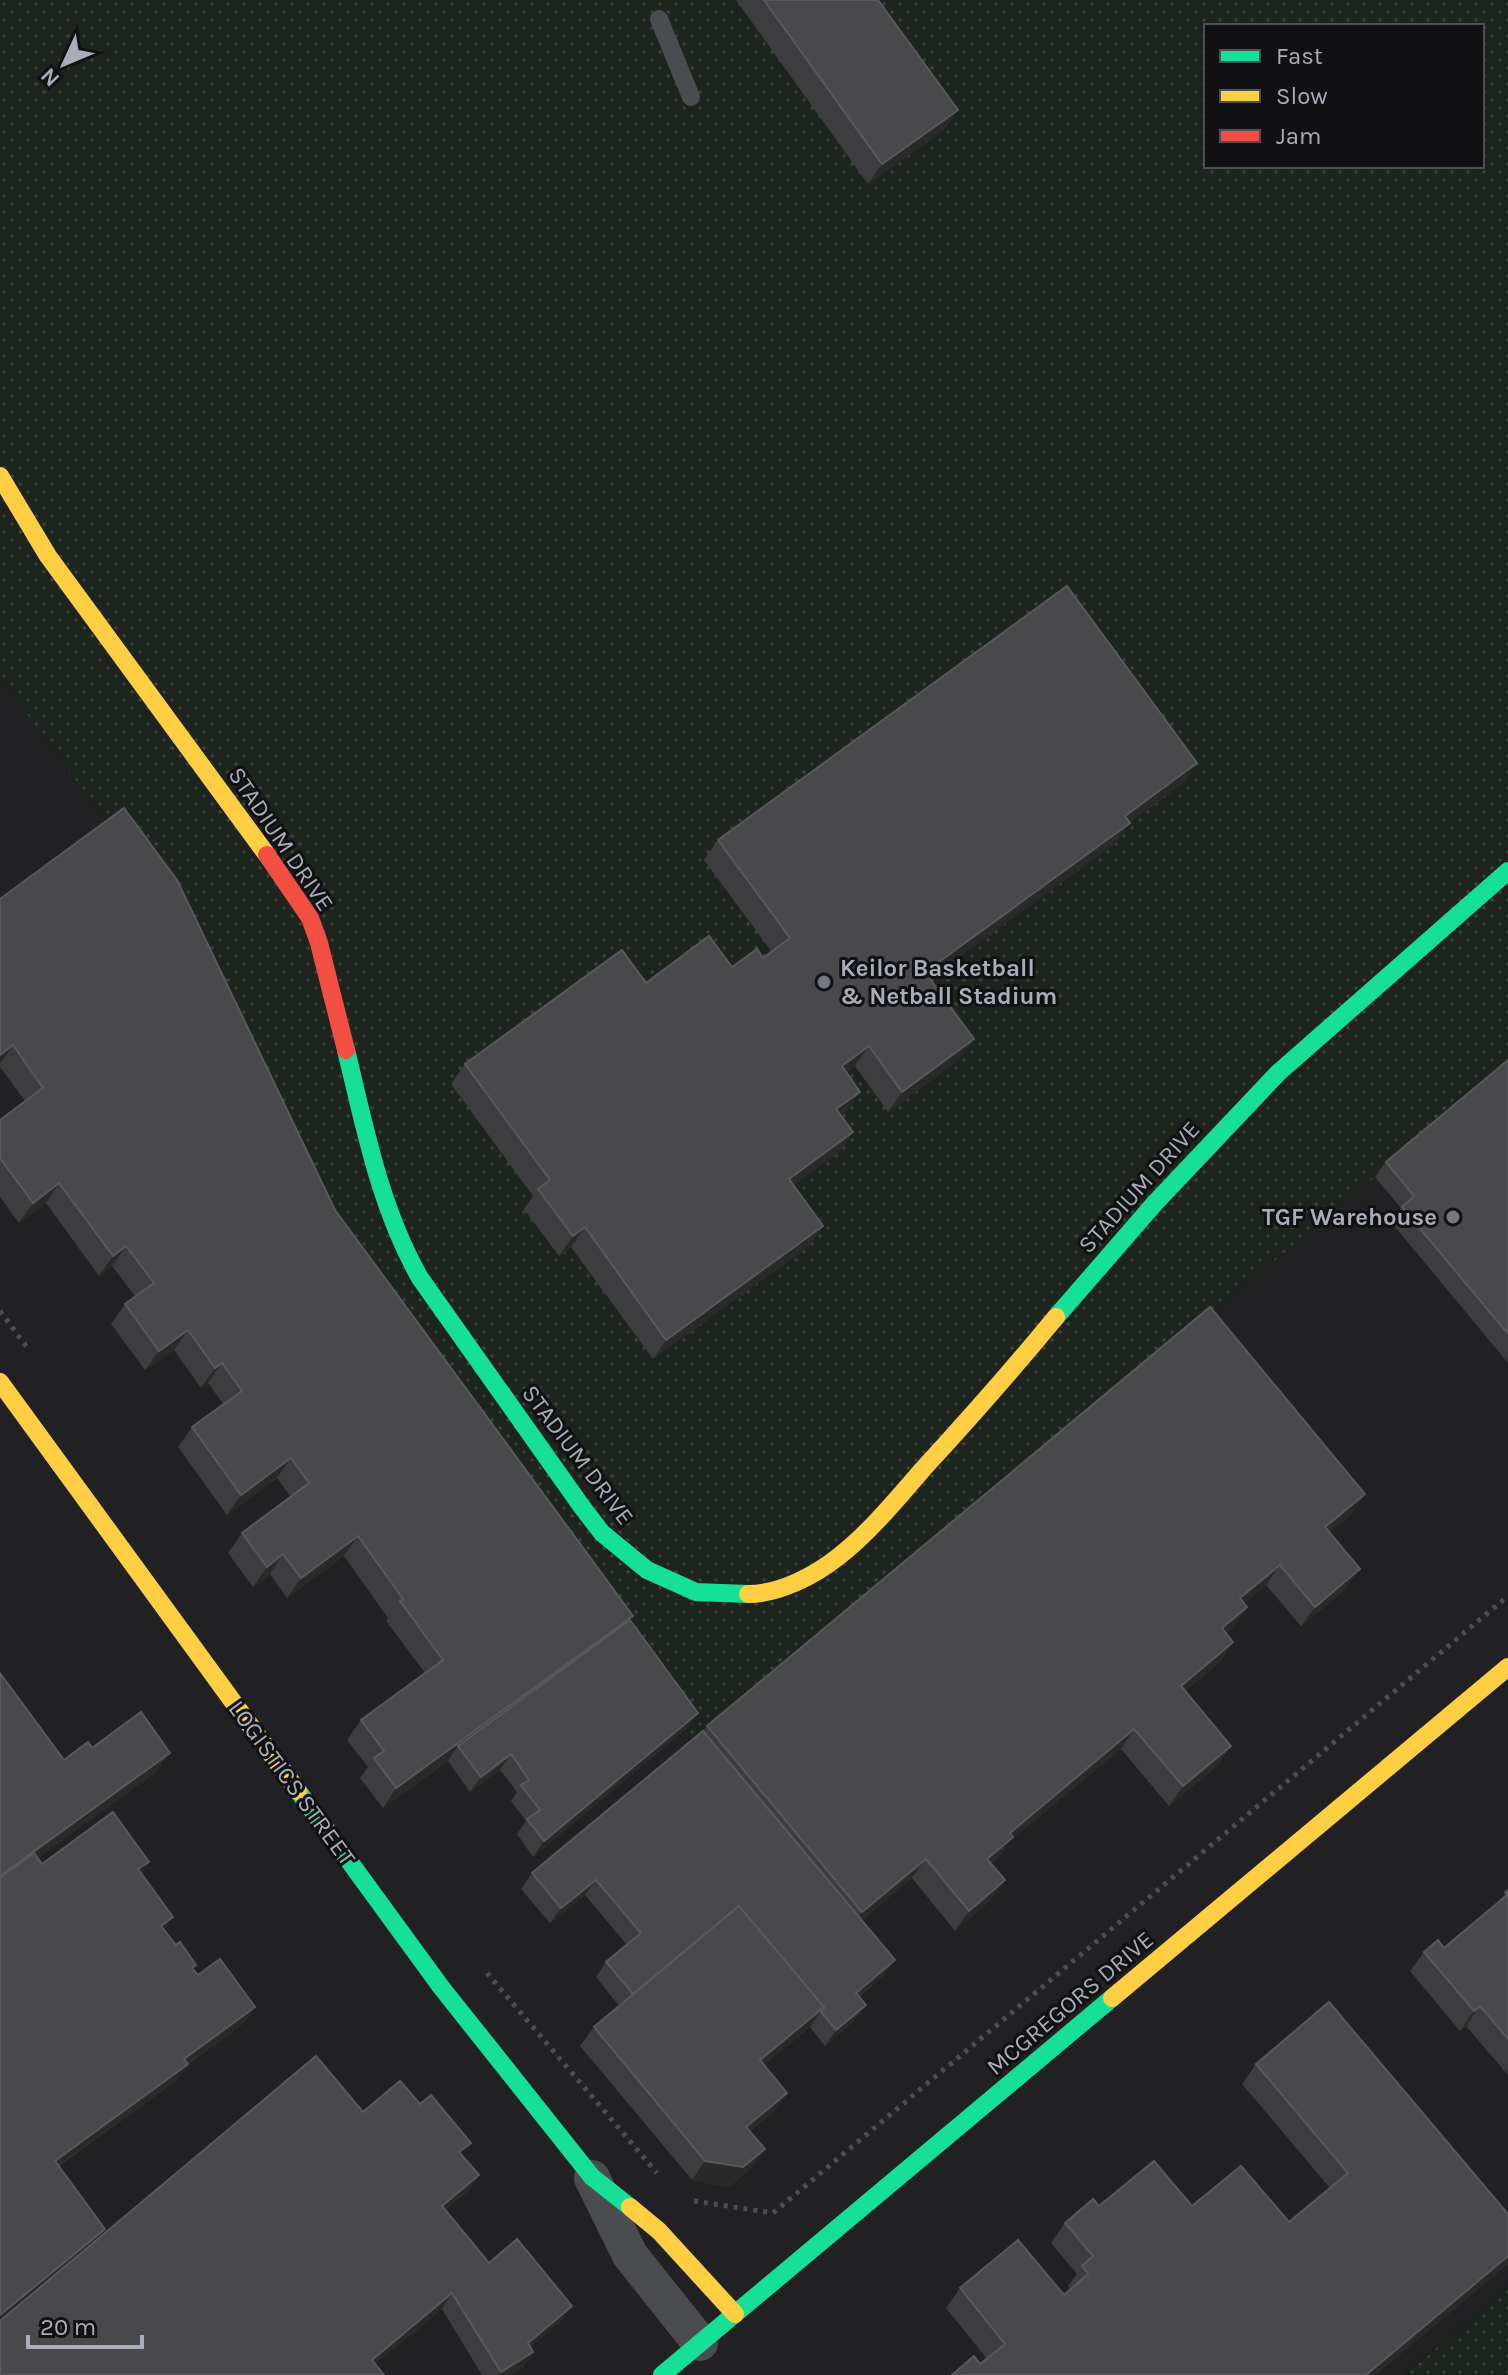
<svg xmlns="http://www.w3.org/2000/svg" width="1508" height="2375" font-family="Karla,sans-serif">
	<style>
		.built { fill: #212123 }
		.park { fill: url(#park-dots); fill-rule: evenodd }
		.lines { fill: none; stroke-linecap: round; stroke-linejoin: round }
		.path { stroke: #4d4e52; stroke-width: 5; stroke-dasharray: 4 6; stroke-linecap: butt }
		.lane { stroke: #4b4c50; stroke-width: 18 }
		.street { stroke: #4b4c50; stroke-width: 36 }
		.fast { stroke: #16e098; stroke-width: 18 }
		.slow { stroke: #ffcf43; stroke-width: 18 }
		.jam { stroke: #f24e42; stroke-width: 18 }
		.wall { fill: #3d3d3f }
		.shaded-wall { fill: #29292a }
		.building { fill: #49494c; stroke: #58595d; stroke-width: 2 }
		.poi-dot { fill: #757880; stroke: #111113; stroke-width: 3 }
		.labels { text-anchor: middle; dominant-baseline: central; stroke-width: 6; stroke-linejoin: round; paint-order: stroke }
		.street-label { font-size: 24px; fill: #a8adb8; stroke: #111113 }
		.poi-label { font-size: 24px; font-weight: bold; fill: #a8adb8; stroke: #111113; text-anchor: start }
	</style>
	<defs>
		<pattern id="park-dots" width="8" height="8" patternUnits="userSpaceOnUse" patternTransform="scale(2)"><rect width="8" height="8" fill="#1d241e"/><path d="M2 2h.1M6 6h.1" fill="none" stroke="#3b413d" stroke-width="1.8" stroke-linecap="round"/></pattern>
	</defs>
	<rect width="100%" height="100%" fill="#171717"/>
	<polygon class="built" points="0,677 163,900 322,1229 697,1742 1508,1066 1508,2287 1404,2375 0,2375"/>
	<g class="park">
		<path d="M0,0H1508V1066L697,1742L322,1229L163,900L0,677ZM1206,26H1482V166H1206Z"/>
		<polygon points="1508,2287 1508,2375 1405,2375"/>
	</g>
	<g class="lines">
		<g class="path">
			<polyline points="0,1311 29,1350"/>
			<polyline points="487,1973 657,2173"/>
			<polyline points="694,2201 773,2213 1508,1596"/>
		</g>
		<polyline class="lane" points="659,19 691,97"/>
		<polyline class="street" points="592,2178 630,2255 700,2343"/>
		<g class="fast">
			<path d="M346,1050C365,1128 380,1208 420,1278L582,1507L602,1533L647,1570L696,1592L748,1594"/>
			<polyline points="1056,1317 1155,1203 1278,1073 1508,871"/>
			<polyline points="298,1791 441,1987 592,2177 630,2207"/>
			<polyline points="662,2375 1112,1998"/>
		</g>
		<g class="slow">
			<polyline points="0,476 48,556 267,855"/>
			<polyline points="0,1382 298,1791"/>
			<path d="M748,1594C779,1594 814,1576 838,1557C870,1532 896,1500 923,1469C969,1419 1013,1369 1056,1317"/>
			<polyline points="1112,1998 1508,1667"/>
			<polyline points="630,2207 659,2231 735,2314"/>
		</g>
		<polyline class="jam" points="267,855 310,918 319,943 346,1050"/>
	</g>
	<g class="wall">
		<polygon points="736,0 878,0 944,130 868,184"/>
		<polygon points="1197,763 1183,783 1130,822 1116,843 930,978 960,1059 888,1112 855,1066 846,1073 860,1092 846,1111 840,1116 853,1132 839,1152 793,1185 823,1226 809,1246 653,1359 571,1247 559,1256 524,1209 533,1196 451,1084 465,1064 646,983 732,967 763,958 772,952 704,860 718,840"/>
		<polygon points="0,899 335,1210 630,1620 687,1728 533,1857 517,1834 526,1821 511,1801 517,1792 500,1770 470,1792 448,1761 383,1808 360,1778 368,1767 347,1740 361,1720 425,1673 386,1621 388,1618 344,1556 287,1598 270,1574 253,1587 228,1553 242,1533 291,1497 277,1478 227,1515 178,1447 192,1427 224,1405 208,1383 201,1388 174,1350 145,1370 111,1324 125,1304 135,1296 112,1266 99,1276 46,1203 19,1223 0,1197 0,1120 25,1101 0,1067"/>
		<polygon points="1508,1060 1508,1363 1391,1222 1401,1208 1375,1177 1386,1162"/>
		<polygon points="1352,1514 1329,1532 1346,1589 1301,1626 1266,1585 1244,1603 1247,1607 1233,1627 1226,1633 1233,1642 1220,1662 1185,1691 1231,1746 1217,1766 1169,1806 1121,1749 1010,1841 999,1857 991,1863 991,1900 955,1931 912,1878 862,1920 884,1975 859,1997 855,2020 825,2046 810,2027 764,2065 787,2093 773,2112 750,2132 765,2149 751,2168 729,2187 692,2180 580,2046 594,2027 619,2006 596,1977 606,1962 627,1945 585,1895 550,1923 521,1889 532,1873 703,1731 707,1726"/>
		<polygon points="0,1673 64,1760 92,1748 156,1772 38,1858 42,1864 149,1862 141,1873 173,1917 164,1930 198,1975 244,2023 188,2064 177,2080 59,2166 105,2229 97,2240 363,2112 462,2155 479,2175 468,2191 445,2210 489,2263 561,2321 530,2347 533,2352 523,2367 510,2375 482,2375 442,2309 375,2364 0,2375"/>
		<polygon points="1508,1890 1508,2075 1466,2026 1460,2031 1410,1971 1424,1952 1444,1948 1497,1904"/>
		<polygon points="1256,2064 1508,2214 1508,2264 1375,2375 952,2375 980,2364 987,2359 946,2308 960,2288 1064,2295 1070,2289 1068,2286 1077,2274 1051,2243 1065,2223 1099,2206 1192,2206 1289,2222 1330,2188 1242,2084"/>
	</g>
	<g class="shaded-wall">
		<polygon points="958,110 944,130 868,184 882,164"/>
		<polygon points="1197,763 1183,783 1111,836 1125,816"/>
		<polygon points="1130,823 1116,843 911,992 925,972"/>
		<polygon points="974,1039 960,1059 888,1112 902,1092"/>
		<polygon points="13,1045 0,1064 0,1055"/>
		<polygon points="869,1046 855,1066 828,1086 842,1066"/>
		<polygon points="860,1092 846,1111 822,1129 836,1109"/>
		<polygon points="853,1132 839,1152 775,1199 789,1179"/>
		<polygon points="59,1183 46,1203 19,1223 33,1203"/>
		<polygon points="823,1226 809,1246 653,1359 666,1340"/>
		<polygon points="585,1227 571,1247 559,1256 573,1236"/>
		<polygon points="126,1246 112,1266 99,1276 113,1256"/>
		<polygon points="188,1330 174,1350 145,1370 159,1351"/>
		<polygon points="222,1363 208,1383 201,1388 215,1368"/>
		<polygon points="291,1458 277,1478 227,1515 241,1495"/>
		<polygon points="1365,1494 1352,1514 1312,1547 1325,1527"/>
		<polygon points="358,1536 344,1556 287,1598 301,1578"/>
		<polygon points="283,1554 270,1574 253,1587 267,1567"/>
		<polygon points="1280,1565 1266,1585 1226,1618 1240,1598"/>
		<polygon points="1360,1569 1346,1589 1301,1626 1315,1607"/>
		<polygon points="1247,1607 1233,1627 1208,1648 1222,1628"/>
		<polygon points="633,1616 619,1636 458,1746 448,1761 383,1808 396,1788"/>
		<polygon points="1233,1642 1220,1662 1167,1706 1181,1686"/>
		<polygon points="698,1713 687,1728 533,1857 544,1841"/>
		<polygon points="1134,1729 1121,1749 1010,1841 999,1857 973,1878 987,1859 1010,1833"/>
		<polygon points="1231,1746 1217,1766 1169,1806 1183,1786"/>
		<polygon points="170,1753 156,1772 0,1886 0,1876"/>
		<polygon points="511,1754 500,1770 470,1792 481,1777"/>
		<polygon points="926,1859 912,1878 848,1932 862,1912"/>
		<polygon points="149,1862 138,1877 138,1869"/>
		<polygon points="596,1880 585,1895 550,1923 561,1908"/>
		<polygon points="1005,1880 991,1900 955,1931 969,1911"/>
		<polygon points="173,1917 162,1932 161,1926"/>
		<polygon points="895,1960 884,1975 845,2008 856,1993"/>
		<polygon points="866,2005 855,2020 825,2046 836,2030"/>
		<polygon points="1480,2006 1466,2026 1460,2031 1474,2011"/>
		<polygon points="255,2007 244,2023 173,2074 184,2059"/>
		<polygon points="824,2007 810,2027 746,2080 760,2060"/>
		<polygon points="188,2064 177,2080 44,2176 55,2161"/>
		<polygon points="787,2093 773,2112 732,2147 746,2127"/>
		<polygon points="765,2149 751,2168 729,2187 692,2180 705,2161"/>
		<polygon points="479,2175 468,2191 431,2222 442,2206"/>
		<polygon points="105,2229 94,2244 0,2322 0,2315"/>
		<polygon points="1508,2256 1508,2264 1375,2375 1366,2375"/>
		<polygon points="452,2293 442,2309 362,2375 372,2360"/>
		<polygon points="572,2306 561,2321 517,2358 528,2343"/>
		<polygon points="533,2352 523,2367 510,2375 498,2375 501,2372"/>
	</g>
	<g class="building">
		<polygon points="764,0 878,0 958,110 882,164"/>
		<polygon points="1067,586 1197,763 1125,816 1130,823 925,972 974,1039 902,1092 869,1046 842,1066 860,1092 836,1109 853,1132 789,1179 823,1226 666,1340 585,1227 573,1236 538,1189 550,1180 465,1064 622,950 646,983 709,936 732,967 757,949 763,958 790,938 718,840"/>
		<polygon points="124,808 177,880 335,1210 633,1616 396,1788 374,1758 384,1751 361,1720 443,1660 400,1601 403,1599 358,1536 301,1578 283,1554 267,1567 242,1533 309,1483 291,1458 241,1495 192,1427 242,1391 222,1363 215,1368 188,1330 159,1351 125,1304 154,1283 126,1246 113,1256 59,1183 33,1203 0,1158 0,1120 43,1088 13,1045 0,1055 0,899"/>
		<polygon points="1508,1060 1508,1334 1402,1207 1414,1196 1386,1162"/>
		<polygon points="1210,1307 1365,1494 1325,1527 1360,1569 1315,1607 1280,1565 1240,1598 1247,1607 1222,1628 1233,1642 1181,1686 1231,1746 1183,1786 1134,1729 1010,1833 1013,1837 987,1859 1005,1880 969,1911 926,1859 862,1912 707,1726"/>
		<polygon points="630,1620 698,1713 544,1841 527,1819 540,1810 521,1785 529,1780 511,1754 481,1777 458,1746"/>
		<polygon points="0,1673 64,1760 88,1742 92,1748 141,1712 170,1753 0,1876"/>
		<polygon points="703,1731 895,1960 856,1993 866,2005 836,2030 821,2012 824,2007 739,1906 633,1994 606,1962 641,1933 596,1880 561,1908 532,1873"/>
		<polygon points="113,1812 149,1862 138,1869 173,1917 161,1926 176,1945 180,1942 196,1965 192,1968 198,1975 220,1959 255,2007 184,2059 188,2064 55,2161 105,2229 0,2315 0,1878 34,1853 42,1864"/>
		<polygon points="1508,1890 1508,2039 1480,2006 1474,2011 1424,1952 1438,1940 1444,1948 1507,1895 1505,1892"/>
		<polygon points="739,1906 824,2007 760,2060 787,2093 746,2127 765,2149 743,2167 705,2161 594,2027"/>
		<polygon points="1329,2002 1508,2214 1508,2256 1366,2375 952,2375 974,2356 980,2364 1005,2344 960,2288 1018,2240 1064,2295 1088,2274 1082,2266 1093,2256 1065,2223 1093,2199 1099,2206 1154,2161 1192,2206 1241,2166 1289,2222 1348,2173 1256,2064"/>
		<polygon points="316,2056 363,2112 400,2081 420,2104 431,2095 471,2143 459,2152 479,2175 442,2206 489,2263 517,2239 572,2306 528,2343 533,2352 501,2372 452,2293 372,2360 384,2375 0,2375 0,2321"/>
	</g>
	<g class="poi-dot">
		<circle cx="824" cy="982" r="8"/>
		<circle cx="1453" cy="1217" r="8"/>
	</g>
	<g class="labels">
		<g class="street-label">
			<text transform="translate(281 839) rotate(56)">STADIUM DRIVE</text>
			<text transform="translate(1139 1187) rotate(-48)">STADIUM DRIVE</text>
			<text transform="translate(578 1455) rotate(53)">STADIUM DRIVE</text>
			<text transform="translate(292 1783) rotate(54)">LOGISTICS STREET</text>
			<text transform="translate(1070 2003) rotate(-40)">MCGREGORS DRIVE</text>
		</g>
		<g class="poi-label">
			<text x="840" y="968">Keilor Basketball<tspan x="840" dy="28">&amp; Netball Stadium</tspan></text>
			<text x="1437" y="1217" text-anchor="end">TGF Warehouse</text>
		</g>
	</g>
	<rect x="1204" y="24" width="280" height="144" fill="#111113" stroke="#4d4f55" stroke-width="2"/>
	<rect x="1220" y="50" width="40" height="12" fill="#16e098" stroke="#4d4f55" stroke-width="2"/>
	<text x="1276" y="64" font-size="24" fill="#a8adb8">Fast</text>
	<rect x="1220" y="90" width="40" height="12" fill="#ffcf43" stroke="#4d4f55" stroke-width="2"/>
	<text x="1276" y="104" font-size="24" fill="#a8adb8">Slow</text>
	<rect x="1220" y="130" width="40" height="12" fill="#f24e42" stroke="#4d4f55" stroke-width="2"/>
	<text x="1276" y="144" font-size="24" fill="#a8adb8">Jam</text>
	<g transform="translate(64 64) rotate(226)" stroke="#111113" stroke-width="6" paint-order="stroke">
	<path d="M0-6L14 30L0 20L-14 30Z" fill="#a8adb8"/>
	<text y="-12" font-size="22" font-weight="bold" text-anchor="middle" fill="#a8adb8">N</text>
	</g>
	<path d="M28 2335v12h114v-12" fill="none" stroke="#a8adb8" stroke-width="4"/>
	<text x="40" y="2335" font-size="24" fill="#a8adb8" stroke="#111113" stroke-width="6" paint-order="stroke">20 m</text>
</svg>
